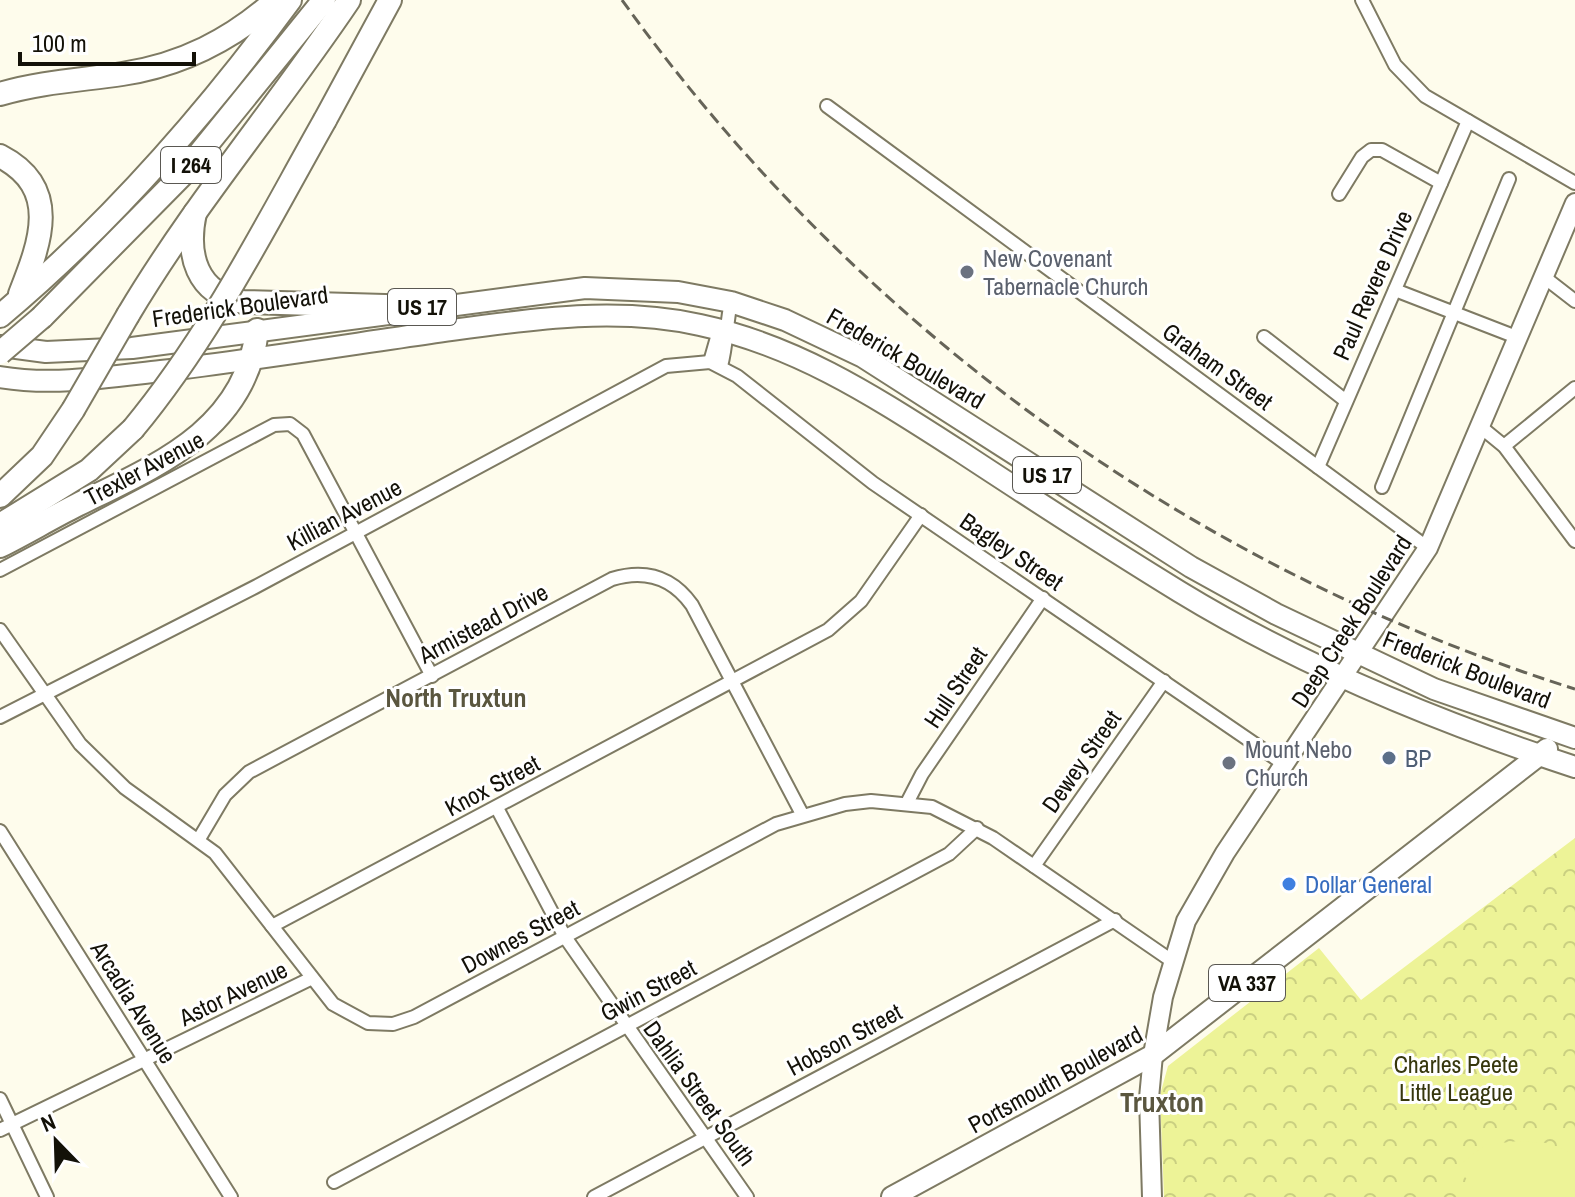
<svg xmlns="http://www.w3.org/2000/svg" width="1575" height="1197" font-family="'Archivo Narrow',sans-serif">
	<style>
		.forest { fill: url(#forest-crowns) }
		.pitch { fill: #edf397 }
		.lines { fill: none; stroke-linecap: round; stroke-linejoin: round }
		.street-casing { stroke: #7e7a63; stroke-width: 16 }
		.secondary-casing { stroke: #7e7a63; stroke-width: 22 }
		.primary-casing { stroke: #7e7a63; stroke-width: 24 }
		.highway-casing { stroke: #7e7a63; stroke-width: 26 }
		.street { stroke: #fff; stroke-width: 12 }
		.secondary { stroke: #fff; stroke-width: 18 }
		.primary { stroke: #fff; stroke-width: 20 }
		.highway { stroke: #fff; stroke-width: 22 }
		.rail { stroke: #666458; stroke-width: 3; stroke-dasharray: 12 6; stroke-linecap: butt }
		.highway-bridge-casing { stroke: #7e7a63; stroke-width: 26; stroke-linecap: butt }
		.highway-bridge { stroke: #fff; stroke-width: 22 }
		.worship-dot { fill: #6b7280; stroke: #fff; stroke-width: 3 }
		.service-dot { fill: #5c6f8a; stroke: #fff; stroke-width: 3 }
		.shop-dot { fill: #3f7fe0; stroke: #fff; stroke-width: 3 }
		.labels { text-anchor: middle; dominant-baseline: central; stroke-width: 6; stroke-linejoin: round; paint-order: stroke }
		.shield { fill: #fff; stroke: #5a5852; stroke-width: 2 }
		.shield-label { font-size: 22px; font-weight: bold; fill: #131108 }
		.worship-label { font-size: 24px; fill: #5b616d; stroke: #fff; text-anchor: start }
		.street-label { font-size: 24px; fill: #131108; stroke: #fff }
		.service-label { font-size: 24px; fill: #4e5e75; stroke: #fff; text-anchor: start }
		.shop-label { font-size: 24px; fill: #366cbe; stroke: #fff; text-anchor: start }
		.park-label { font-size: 24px; fill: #36370d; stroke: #fff }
		.neighbourhood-label { font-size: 26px; font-weight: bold; fill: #5a563f; stroke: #fff }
		.quarter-label { font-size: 28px; font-weight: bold; fill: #5a563f; stroke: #fff }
	</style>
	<defs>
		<pattern id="forest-crowns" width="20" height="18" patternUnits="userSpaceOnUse" patternTransform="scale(2)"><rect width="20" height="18" fill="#edf397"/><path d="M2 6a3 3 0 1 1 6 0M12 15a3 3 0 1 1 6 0" fill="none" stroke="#cacf81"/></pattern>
	</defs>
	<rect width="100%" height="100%" fill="#fefcec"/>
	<polygon class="forest" points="1575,838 1575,1197 1164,1197 1160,1095 1168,1066 1319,948 1361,1000"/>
	<polygon class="pitch" points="1518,1141 1547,1143 1575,1154 1575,1197 1481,1197 1457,1167 1485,1145"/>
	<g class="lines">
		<g class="street-casing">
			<g id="street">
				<polyline points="1362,0 1395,65 1425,96 1575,183"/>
				<polyline points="827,106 1428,548"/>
				<polyline points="1339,194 1362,157 1371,150 1382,150 1441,183"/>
				<polyline points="1544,277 1575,301"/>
				<polyline points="1395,290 1519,338"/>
				<polyline points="1264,337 1346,401"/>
				<polyline points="710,362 718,334 725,331"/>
				<path d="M721,366C727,344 726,325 731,302"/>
				<polyline points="1482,428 1504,446 1575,541"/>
				<polyline points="1504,446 1575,388"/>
				<polyline points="1318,467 1468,121"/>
				<polyline points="1382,487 1509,179"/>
				<polyline points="0,570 274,425 290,424 303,434 432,676"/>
				<polyline points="0,630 80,744 125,788 215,853 333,1004 368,1023 393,1024 414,1017 776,824 845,804 871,801 932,807 993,838 1172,961"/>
				<polyline points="0,717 255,587 666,366 710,362 737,376 873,483 1284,764"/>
				<polyline points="907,803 922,774 1043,598"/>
				<polyline points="497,808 565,937 747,1197"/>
				<polyline points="0,831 231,1197"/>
				<path d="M199,839L225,795L249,772L612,579C645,569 672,577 692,605L802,814"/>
				<polyline points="1034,866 1164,681"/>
				<polyline points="272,926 828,630 861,601 921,515"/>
				<polyline points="0,1099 47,1197"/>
				<polyline points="0,1130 312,978"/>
				<polyline points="334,1182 949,854 977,828"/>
				<polyline points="594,1197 1115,920"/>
			</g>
		</g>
		<g class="secondary-casing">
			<polyline id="secondary" points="1152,1197 1149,1098 1153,1055 1163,997 1186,921 1225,853 1428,548 1575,203"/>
		</g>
		<g class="primary-casing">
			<g id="primary">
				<polyline points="0,346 46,352 132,348 585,288 678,292 731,302 785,320 863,357 1191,567 1276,614 1434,689 1575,738"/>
				<path d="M0,377C53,386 108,377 161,371C251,360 340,346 430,333C519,321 611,305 700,325C798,346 875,397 958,450C1031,498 1105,546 1180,592C1303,667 1438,722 1575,767"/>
				<polyline points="892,1197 1153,1055 1547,749"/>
			</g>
		</g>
		<g class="highway-casing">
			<g id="highway">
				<path d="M0,94C40,82 81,80 122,74C182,65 231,40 276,0"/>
				<polyline points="325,120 390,0"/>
				<path d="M0,156C62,188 40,243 20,294"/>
				<path d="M195,213C186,254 196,294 243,302L420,307"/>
				<path d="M128,315C194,204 277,107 349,0"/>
				<path d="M0,316C109,225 206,114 290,0"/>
				<polyline points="42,317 183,174 324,0"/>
				<polyline points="0,496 42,456 73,410"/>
				<polyline points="0,525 89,470 133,429"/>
				<path d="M0,546C26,533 51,518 77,505C156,466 246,430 257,330"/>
			</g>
		</g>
		<use href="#street" class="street"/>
		<use href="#secondary" class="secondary"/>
		<use href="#primary" class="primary"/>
		<use href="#highway" class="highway"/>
		<path class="rail" d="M622,0C857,327 1191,568 1575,689"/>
		<g class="highway-bridge-casing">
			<g id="highway-bridge">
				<polyline points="0,353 42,317"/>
				<polyline points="73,410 128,315"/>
				<path d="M133,429C211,335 265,226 325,120"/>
			</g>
		</g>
		<use href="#highway-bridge" class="highway-bridge"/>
	</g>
	<g class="worship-dot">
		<circle cx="967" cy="272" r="8"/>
		<circle cx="1229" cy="763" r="8"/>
	</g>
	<circle class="service-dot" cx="1389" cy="758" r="8"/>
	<circle class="shop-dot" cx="1289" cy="884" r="8"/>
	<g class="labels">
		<g class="shield">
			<rect x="161" y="147" width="60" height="36" rx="6"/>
			<rect x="388" y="289" width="68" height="36" rx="6"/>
			<rect x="1013" y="457" width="68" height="36" rx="6"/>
			<rect x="1209" y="965" width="76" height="36" rx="6"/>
		</g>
		<g class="shield-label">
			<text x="191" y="165">I 264</text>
			<text x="422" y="307">US 17</text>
			<text x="1047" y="475">US 17</text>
			<text x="1247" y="983">VA 337</text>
		</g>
		<g class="worship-label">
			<text x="983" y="258">New Covenant<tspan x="983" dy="28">Tabernacle Church</tspan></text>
			<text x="1245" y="749">Mount Nebo<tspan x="1245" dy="28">Church</tspan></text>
		</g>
		<g class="street-label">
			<text transform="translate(1372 285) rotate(-66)">Paul Revere Drive</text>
			<text transform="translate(240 306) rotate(-8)">Frederick Boulevard</text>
			<text transform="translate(906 358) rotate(30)">Frederick Boulevard</text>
			<text transform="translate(1218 366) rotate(36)">Graham Street</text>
			<text transform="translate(144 468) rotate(-28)">Trexler Avenue</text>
			<text transform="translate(344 514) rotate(-28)">Killian Avenue</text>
			<text transform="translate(1012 551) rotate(34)">Bagley Street</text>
			<text transform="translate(1351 621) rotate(-57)">Deep Creek Boulevard</text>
			<text transform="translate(483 623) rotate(-28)">Armistead Drive</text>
			<text transform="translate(1467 669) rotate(21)">Frederick Boulevard</text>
			<text transform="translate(955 687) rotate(-56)">Hull Street</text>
			<text transform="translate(1081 761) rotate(-55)">Dewey Street</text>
			<text transform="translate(492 785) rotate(-28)">Knox Street</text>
			<text transform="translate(520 936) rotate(-28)">Downes Street</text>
			<text transform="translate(648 990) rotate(-28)">Gwin Street</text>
			<text transform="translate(233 993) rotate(-26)">Astor Avenue</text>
			<text transform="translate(134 1002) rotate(58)">Arcadia Avenue</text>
			<text transform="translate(844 1039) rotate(-28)">Hobson Street</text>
			<text transform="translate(1055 1079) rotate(-29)">Portsmouth Boulevard</text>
			<text transform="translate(700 1093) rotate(54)">Dahlia Street South</text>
		</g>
		<g class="service-label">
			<text x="1405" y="758">BP</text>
		</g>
		<g class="shop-label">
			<text x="1305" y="884">Dollar General</text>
		</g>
		<g class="park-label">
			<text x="1456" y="1064">Charles Peete<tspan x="1456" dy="28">Little League</tspan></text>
		</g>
		<g class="neighbourhood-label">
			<text x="456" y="697">North Truxtun</text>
		</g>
		<g class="quarter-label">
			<text x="1162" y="1102">Truxton</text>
		</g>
	</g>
	<g transform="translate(56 1141) rotate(337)" stroke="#ffffff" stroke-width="6" paint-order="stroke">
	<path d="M0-6L14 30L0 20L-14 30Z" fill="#131108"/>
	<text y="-12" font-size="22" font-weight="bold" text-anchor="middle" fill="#131108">N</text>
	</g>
	<path d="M20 52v12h174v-12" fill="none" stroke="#131108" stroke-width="4"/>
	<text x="32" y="52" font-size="24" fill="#131108" stroke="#ffffff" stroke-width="6" paint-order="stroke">100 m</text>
</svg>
